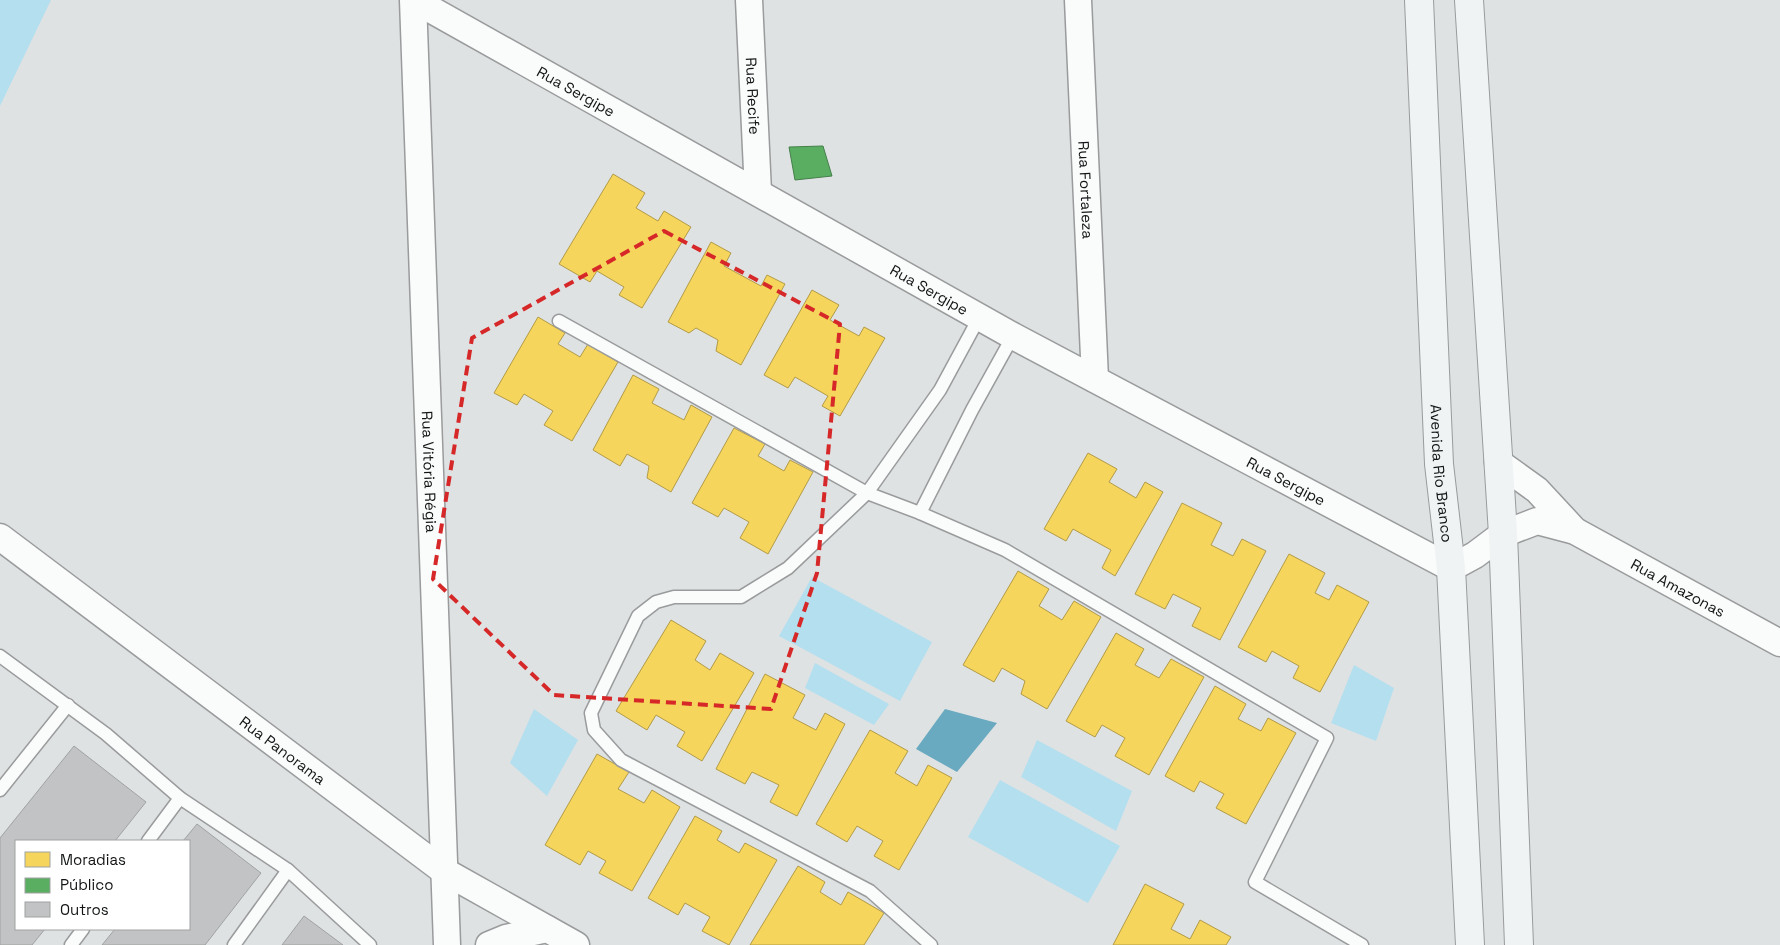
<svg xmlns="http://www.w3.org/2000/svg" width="1780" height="945" font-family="'Space Grotesk',sans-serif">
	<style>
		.green { fill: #b4dfef }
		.water { fill: #69aac0 }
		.homes { fill: #f6d55c; stroke: #b29b47 }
		.public { fill: #5aae61; stroke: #44804a }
		.building { fill: #c1c3c4; stroke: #a0a2a3 }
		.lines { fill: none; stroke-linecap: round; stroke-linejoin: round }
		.lane-casing { stroke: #999b9c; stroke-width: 15 }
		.street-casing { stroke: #999b9c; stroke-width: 29 }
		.secondary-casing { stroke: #999b9c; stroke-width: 30 }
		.lane { stroke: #fafbfb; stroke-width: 12 }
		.street { stroke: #fafbfb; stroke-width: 26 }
		.secondary { stroke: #eff3f4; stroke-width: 28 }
		.marked { fill: none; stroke: #d62828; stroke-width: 4; stroke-dasharray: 10 6; stroke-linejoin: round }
		.labels { text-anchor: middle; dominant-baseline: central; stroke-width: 5; stroke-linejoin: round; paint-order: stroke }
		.street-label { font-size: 15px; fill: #121415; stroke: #fff }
	</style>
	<rect width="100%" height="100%" fill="#dfe2e3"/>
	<g class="green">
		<polygon points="0,0 51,0 0,106"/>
		<polygon points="812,577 932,642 900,701 779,636"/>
		<polygon points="815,663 889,704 874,725 805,688"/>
		<polygon points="1354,665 1394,688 1376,741 1331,723"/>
		<polygon points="534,709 578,740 547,796 510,763"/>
		<polygon points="1037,740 1132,791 1116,831 1021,777"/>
		<polygon points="1000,780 1120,846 1088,903 968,837"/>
	</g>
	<polygon class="water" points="945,709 997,723 957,772 916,749"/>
	<g class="homes">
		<polygon points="613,174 645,193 636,208 658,221 664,211 691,227 642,308 619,295 624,287 597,271 590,282 559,264"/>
		<polygon points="711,242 731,253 724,266 761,286 767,275 785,284 741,365 716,351 718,340 696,328 689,333 668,322"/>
		<polygon points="812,290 839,305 830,320 859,336 864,327 885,338 840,416 822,406 828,396 795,377 788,388 764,375"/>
		<polygon points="538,317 565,333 558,344 580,357 588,344 618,362 572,441 544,425 553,411 524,394 517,405 494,393"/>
		<polygon points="633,375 659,389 652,403 684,420 691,405 712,417 671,492 647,478 649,466 627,454 620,466 593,450"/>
		<polygon points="734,428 765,444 758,456 784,471 790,460 813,472 768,554 740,538 749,522 724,508 718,517 692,503"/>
		<polygon points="1088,453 1117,469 1109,482 1136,498 1145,482 1163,492 1115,576 1102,568 1111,550 1073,529 1066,541 1044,529"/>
		<polygon points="1182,503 1222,523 1211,545 1233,556 1242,539 1266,551 1220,640 1192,626 1201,608 1173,594 1165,609 1135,594"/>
		<polygon points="1289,554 1325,573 1315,593 1329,600 1337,585 1369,602 1320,692 1293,678 1299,666 1272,651 1266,662 1238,647"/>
		<polygon points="1018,571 1049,589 1039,606 1062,620 1074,601 1101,617 1047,709 1021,694 1025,681 1002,668 994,682 963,665"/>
		<polygon points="671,620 706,641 695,660 710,670 720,653 754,673 702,761 677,746 685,732 656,715 647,730 616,711"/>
		<polygon points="1116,633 1144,649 1135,665 1159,678 1171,659 1204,677 1149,775 1115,756 1125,738 1102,725 1095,737 1066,721"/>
		<polygon points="765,674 805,695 793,718 816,730 825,713 845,724 797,816 770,802 779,785 752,772 745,784 716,769"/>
		<polygon points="1215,686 1246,704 1238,719 1261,731 1268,718 1296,733 1246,824 1216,808 1224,794 1200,781 1194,792 1165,776"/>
		<polygon points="870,730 908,751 895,773 917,786 928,765 952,778 899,870 874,856 883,841 857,826 847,842 816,824"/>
		<polygon points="597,754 629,772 618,789 644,803 652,790 680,807 632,891 599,873 606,861 588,851 580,865 545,845"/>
		<polygon points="695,816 722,831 717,840 739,853 745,843 777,860 729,945 702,931 710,917 685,903 678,915 648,898"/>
		<polygon points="798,866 825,882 820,892 841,905 848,892 884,913 864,945 750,945"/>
		<polygon points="1145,884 1184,904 1171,929 1190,939 1200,920 1231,937 1226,945 1113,945"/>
	</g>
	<polygon class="public" points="823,146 832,176 795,180 789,147"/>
	<g class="building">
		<polygon points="74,746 146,802 115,841 16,841 16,929 45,929 32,945 0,945 0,838"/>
		<polygon points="197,824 261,873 205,945 102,945 115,929 189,929 189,841 183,841"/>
		<polygon points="304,916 343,945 282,945"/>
	</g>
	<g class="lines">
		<g class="lane-casing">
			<g id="lane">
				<polyline points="559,321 867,493 920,513 1005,550 1327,738 1255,882 1362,945"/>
				<polyline points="920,513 972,410 1013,336"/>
				<polyline points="0,656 106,734 180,798 288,870 370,945"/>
				<polyline points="0,790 68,705"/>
				<polyline points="148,841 180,798"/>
				<polyline points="71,945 83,929"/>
				<polyline points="234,945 288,870"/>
				<polyline points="931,945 870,891 621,760 594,730 591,713 638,616 656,602 674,597 741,597 788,568 867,493 940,390 980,316"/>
			</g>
		</g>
		<g class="street-casing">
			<g id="street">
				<path id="s1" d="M413,0L447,945"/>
				<path id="s2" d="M414,0L1013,336L1451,568L1475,555L1503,534L1537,521L1575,531L1780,643"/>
				<path id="s3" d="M749,0L758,192"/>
				<path id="s4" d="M1078,0L1095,379"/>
				<polyline points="1498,462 1537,490 1575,531"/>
				<path id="s5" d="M0,537L444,871L576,945"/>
				<polyline points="489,945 506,938 547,929"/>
			</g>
		</g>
		<g class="secondary-casing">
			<g id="secondary">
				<path id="s6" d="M1419,0L1439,464L1451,568L1470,945"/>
				<polyline points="1469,0 1503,534 1519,945"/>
			</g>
		</g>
		<use href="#lane" class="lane"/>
		<use href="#street" class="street"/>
		<use href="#secondary" class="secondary"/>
	</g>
	<path class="marked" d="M664,231L840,324L817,573L771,709L554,695L433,579L472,338Z"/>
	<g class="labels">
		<g class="street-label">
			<text stroke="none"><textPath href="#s2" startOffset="186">Rua Sergipe</textPath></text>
			<text stroke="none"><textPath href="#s3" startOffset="96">Rua Recife</textPath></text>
			<text stroke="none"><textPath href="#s4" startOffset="190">Rua Fortaleza</textPath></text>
			<text stroke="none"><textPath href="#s2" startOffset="591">Rua Sergipe</textPath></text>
			<text stroke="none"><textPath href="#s1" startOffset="472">Rua Vitória Régia</textPath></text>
			<text stroke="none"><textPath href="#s6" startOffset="474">Avenida Rio Branco</textPath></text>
			<text stroke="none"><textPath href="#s2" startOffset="996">Rua Sergipe</textPath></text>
			<text stroke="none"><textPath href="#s2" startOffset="1438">Rua Amazonas</textPath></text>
			<text stroke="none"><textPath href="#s5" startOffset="354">Rua Panorama</textPath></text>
		</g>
	</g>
	<rect x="15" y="840" width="175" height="90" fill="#ffffff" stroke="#a0a1a1"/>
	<rect x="25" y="852" width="25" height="15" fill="#f6d55c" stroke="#a0a1a1"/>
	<text x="60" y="865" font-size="15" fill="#121415">Moradias</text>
	<rect x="25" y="878" width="25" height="15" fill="#5aae61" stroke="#a0a1a1"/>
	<text x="60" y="890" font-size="15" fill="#121415">Público</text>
	<rect x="25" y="902" width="25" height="15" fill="#c1c3c4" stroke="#a0a1a1"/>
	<text x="60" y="915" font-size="15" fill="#121415">Outros</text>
</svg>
